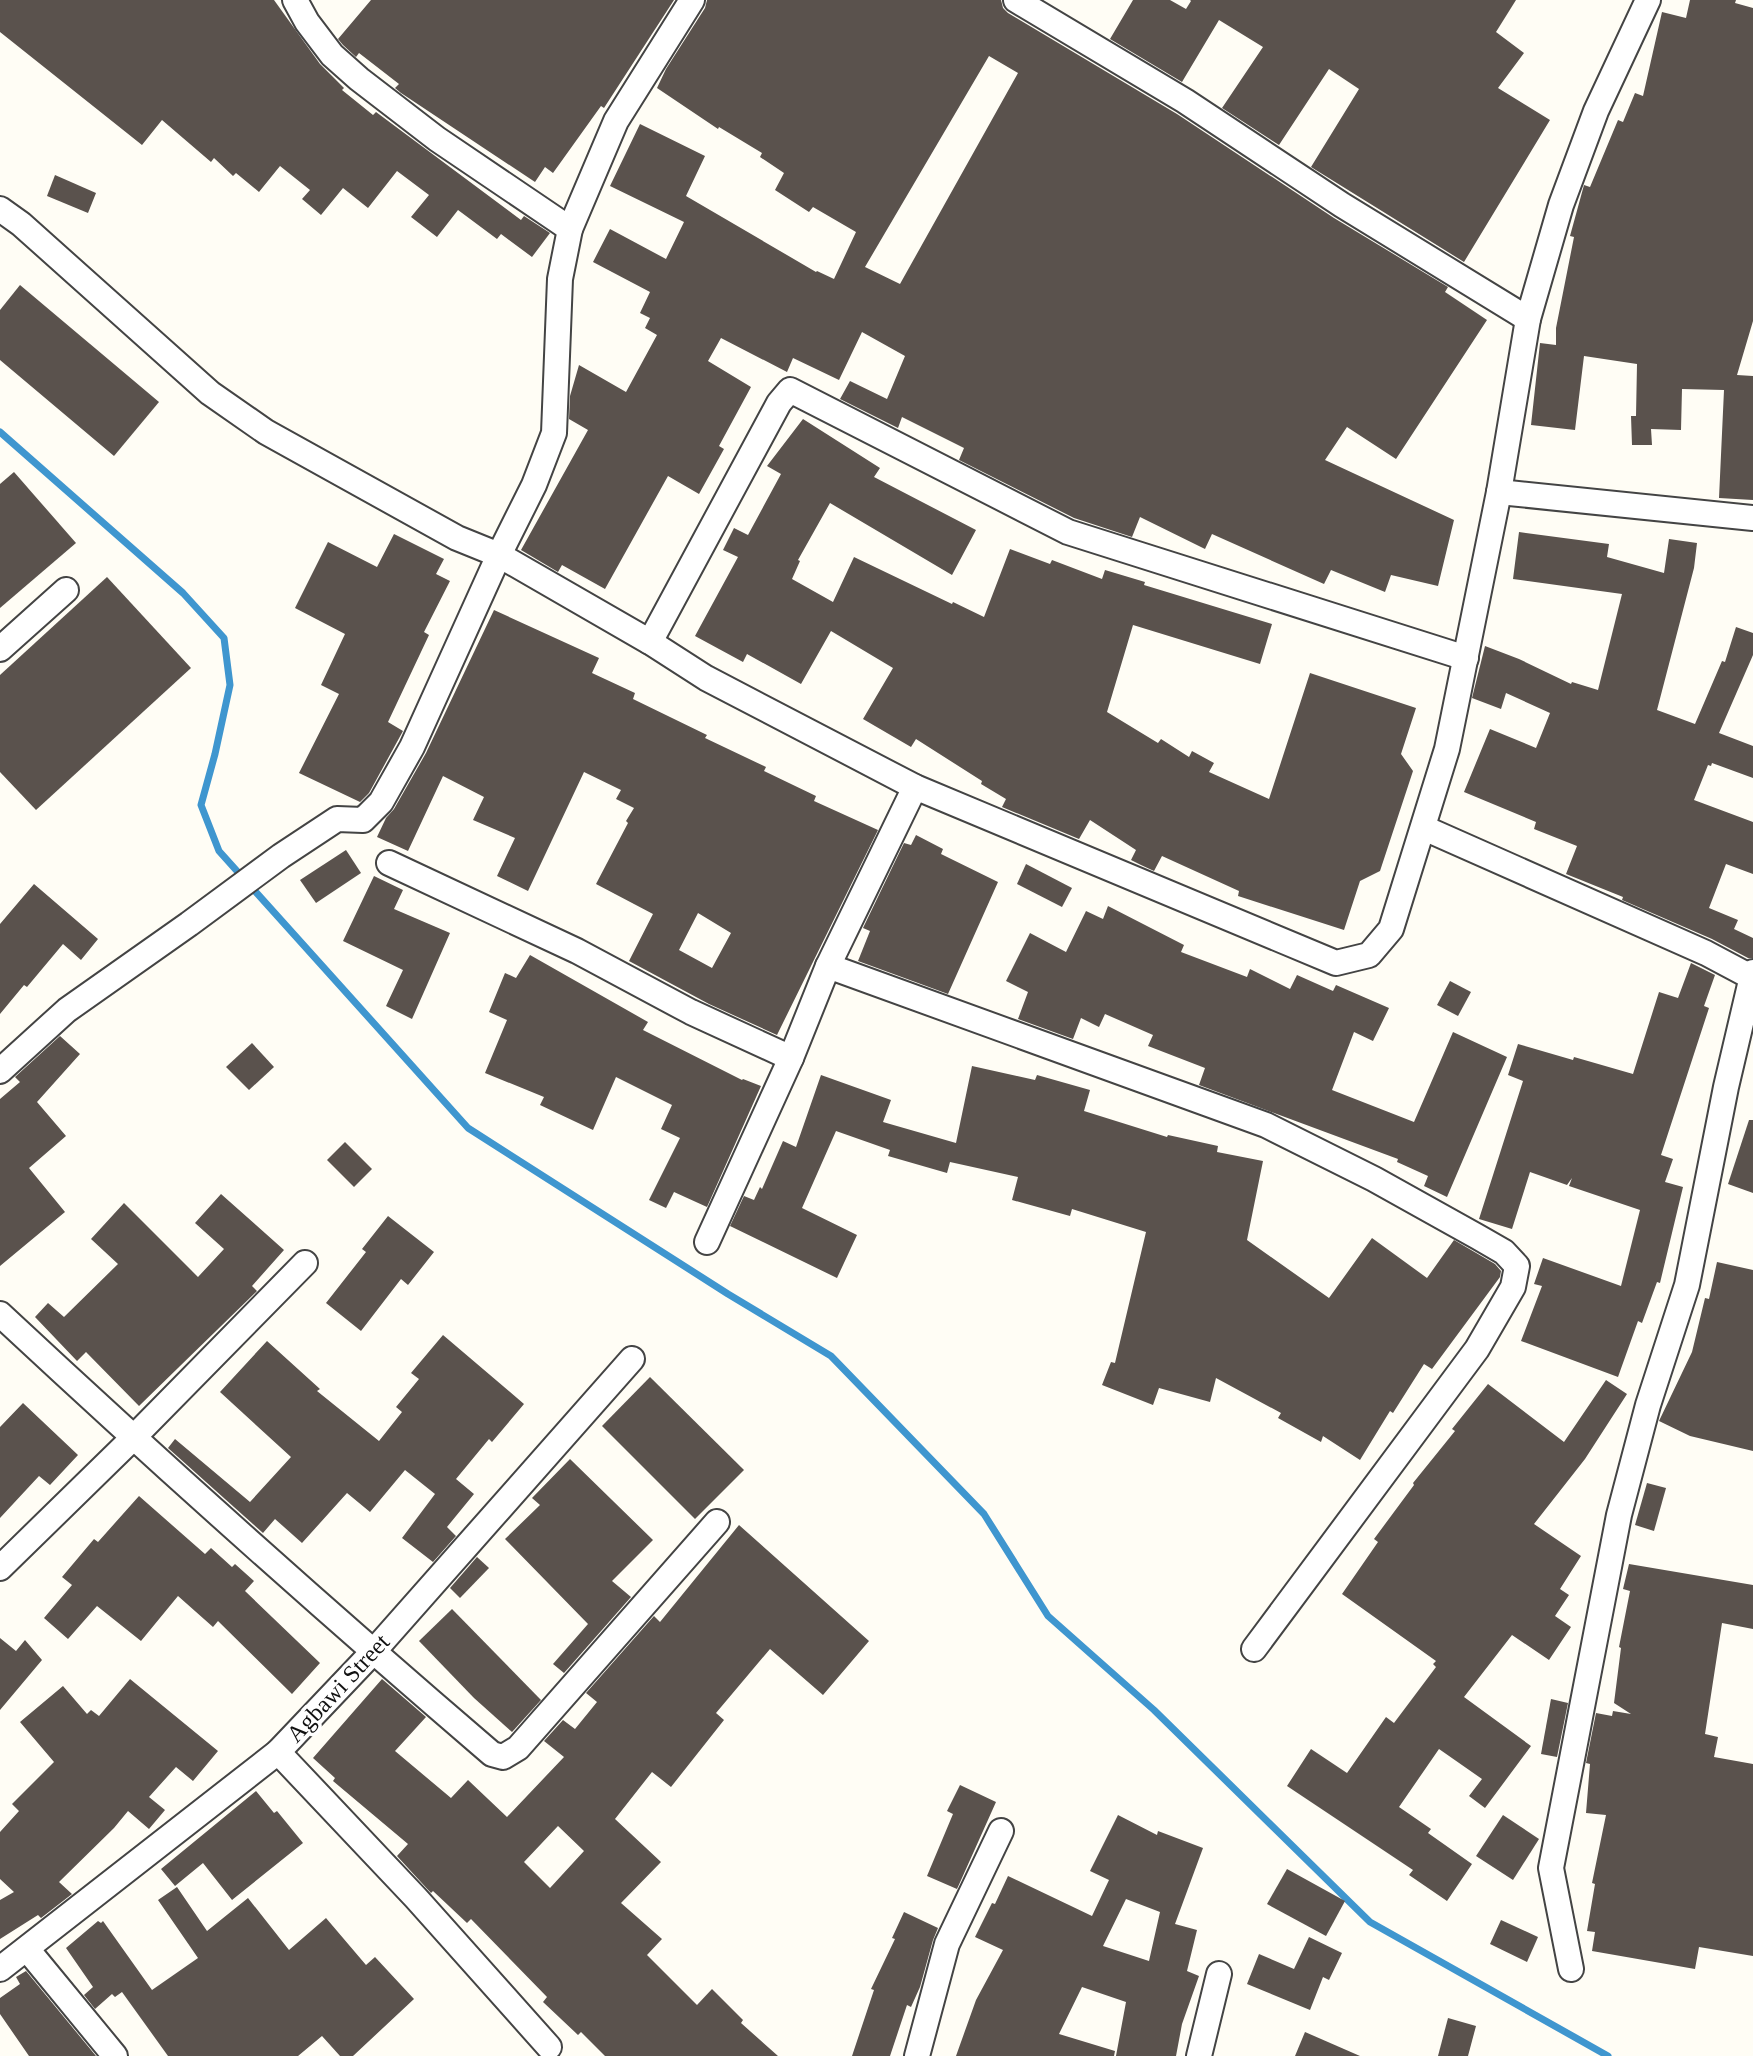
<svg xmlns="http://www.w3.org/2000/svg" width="1753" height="2056" font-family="Georgia,serif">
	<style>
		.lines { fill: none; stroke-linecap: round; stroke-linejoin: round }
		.stream { stroke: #3f96cf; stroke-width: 7 }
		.building { fill: #5a524d; fill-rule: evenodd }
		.minor-casing { stroke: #444; stroke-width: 28 }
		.minor { stroke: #fff; stroke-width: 24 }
		.labels { text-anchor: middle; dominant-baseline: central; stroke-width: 7; stroke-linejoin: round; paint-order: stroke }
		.street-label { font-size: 24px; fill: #111; stroke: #fff }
	</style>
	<rect width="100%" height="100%" fill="#fffdf5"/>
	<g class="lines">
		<polyline class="stream" points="0,432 183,593 224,638 230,685 215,754 201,805 219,851 468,1128 728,1294 831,1356 984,1514 1048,1616 1154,1710 1370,1922 1608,2056"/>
	</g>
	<g class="building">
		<polygon points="0,0 274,0 320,64 344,88 342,90 373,115 376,112 521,220 524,216 550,233 532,257 501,234 497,239 458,210 437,237 411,217 429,195 397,171 368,208 343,188 321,215 302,199 310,190 280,166 259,192 236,173 233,176 214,158 211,162 162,120 142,145 0,32"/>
		<polygon points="371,0 674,0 604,108 601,106 553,173 545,167 535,182 401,93 395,88 399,84 359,53 356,57 343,45 338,39"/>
		<path d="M707,0H1001L1003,8L1008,13L1177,114L1334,218L1448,287L1445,292L1487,320L1396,459L1347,427L1325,460L1454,520L1438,586L1391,575L1385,592L1331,570L1324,584L1212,534L1205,549L1140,517L1132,537L1074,518L959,460L964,448L902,417L898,428L840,399L850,381L887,399L905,356L862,332L839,380L793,358L787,372L721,338L708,361L751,387L719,446L724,449L699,494L668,476L605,589L562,565L558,572L521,550L588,430L569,419L570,396L579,365L626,392L657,335L645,328L650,318L640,313L650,292L593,262L610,229L666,259L684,222L610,186L640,124L705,156L686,196L816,272L817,271L834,279L856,232L813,207L809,212L775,190L784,173L760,157L762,153L719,127L718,129L657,88L666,69L705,8ZM989,56L1018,73L900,284L865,267Z"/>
		<polygon points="1133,0 1170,0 1186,9 1191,1 1190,0 1516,0 1496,32 1524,53 1498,88 1550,120 1464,262 1311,167 1359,89 1329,69 1279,145 1222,108 1263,47 1219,20 1182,82 1110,39"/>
		<polygon points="1690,0 1736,0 1735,3 1753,8 1753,321 1737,375 1753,376 1753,500 1719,498 1724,390 1682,389 1681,430 1651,429 1652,445 1632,445 1631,416 1636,416 1637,364 1584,356 1575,430 1531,425 1540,343 1556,345 1556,328 1574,237 1570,236 1584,185 1590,187 1618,120 1623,122 1635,93 1643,96 1662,12 1686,18"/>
		<polygon points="55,175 96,193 88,213 47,196"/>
		<polygon points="20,285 159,402 114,456 0,360 0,310"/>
		<polygon points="803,419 880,468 874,477 976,530 952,575 830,503 798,560 800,561 792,579 833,602 854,557 952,604 953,602 984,617 1010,549 1050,564 1052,560 1102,579 1105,570 1145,582 1144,585 1272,624 1260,664 1133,625 1107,712 1158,743 1161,739 1189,757 1192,751 1214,763 1209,772 1269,799 1310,673 1416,708 1401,754 1413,771 1380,871 1360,881 1344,930 1238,896 1239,891 1162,856 1154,871 1141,865 1131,860 1136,850 1090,820 1079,839 1002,807 1006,799 981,784 982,781 916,739 911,747 863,719 893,668 831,631 801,684 747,654 743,662 695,636 738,557 723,550 734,528 748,535 781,474 767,466"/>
		<polygon points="14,472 76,543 0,608 0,484"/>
		<polygon points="1519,532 1609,544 1607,557 1664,573 1669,539 1697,543 1694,568 1657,710 1695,724 1722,661 1725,662 1736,627 1753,633 1753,655 1719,733 1753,746 1753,778 1712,763 1711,766 1708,765 1694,800 1753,822 1753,874 1726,864 1709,908 1738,920 1734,929 1753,938 1753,958 1748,958 1712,939 1622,900 1623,897 1566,874 1577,846 1534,829 1536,822 1464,792 1490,729 1536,748 1550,713 1506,693 1501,709 1472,698 1485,646 1519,659 1571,684 1572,682 1598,690 1622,594 1513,579"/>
		<polygon points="394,534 444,559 436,574 450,581 424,632 429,635 388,722 403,731 369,793 360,802 299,773 339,694 321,685 345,634 295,608 328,542 377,567"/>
		<polygon points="107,577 191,668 36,810 0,772 0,675"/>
		<path d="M494,610L599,658L592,673L635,693L633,699L707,735L705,738L766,767L764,771L816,796L814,801L878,830L777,1035L709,1004L629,961L653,914L596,884L628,823L626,821L634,808L616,799L621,790L584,772L528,891L497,876L515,838L473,820L484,797L443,776L408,851L377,837L386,818L394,809L426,753ZM698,913L731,933L712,968L679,950Z"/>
		<polygon points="916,835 943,849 941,854 998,882 948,994 858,961 870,931 863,928 904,843 911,845"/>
		<polygon points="346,850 361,873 316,903 300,880"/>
		<polygon points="1026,864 1072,888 1062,907 1017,884"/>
		<polygon points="374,876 403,890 394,909 450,933 412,1019 386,1006 403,970 343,941"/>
		<polygon points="34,884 98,939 81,960 63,944 27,987 24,985 0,1014 0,924"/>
		<polygon points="1108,906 1184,945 1181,952 1247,977 1250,969 1290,989 1297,975 1333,991 1336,985 1389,1008 1373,1041 1354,1032 1332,1090 1414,1122 1453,1032 1507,1057 1447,1197 1424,1186 1428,1176 1397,1162 1398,1159 1199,1085 1205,1068 1148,1046 1153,1035 1105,1014 1099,1027 1081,1018 1073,1039 1018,1019 1028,992 1006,981 1030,933 1066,952 1086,911 1103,919"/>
		<polygon points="530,955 648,1022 643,1030 742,1080 743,1079 761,1086 707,1207 674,1192 666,1208 649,1200 680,1138 661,1129 672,1105 616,1077 593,1130 540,1105 544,1097 485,1073 507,1020 489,1012 505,973 516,978"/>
		<polygon points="1691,963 1715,975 1704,1006 1709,1008 1661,1155 1673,1159 1665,1182 1683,1187 1660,1283 1657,1282 1642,1323 1638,1321 1618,1377 1521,1341 1542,1286 1534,1284 1543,1258 1621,1286 1640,1210 1569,1186 1572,1178 1567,1185 1530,1172 1512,1229 1479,1219 1523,1081 1508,1075 1518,1044 1573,1060 1574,1057 1633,1074 1659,992 1678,998"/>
		<polygon points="1450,981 1471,992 1458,1016 1437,1005"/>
		<polygon points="60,1036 80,1054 37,1102 66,1136 29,1168 65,1212 0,1266 0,1099 20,1082 15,1077"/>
		<polygon points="252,1043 274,1067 249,1090 226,1067"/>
		<polygon points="972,1066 1035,1080 1037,1075 1090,1090 1084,1111 1167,1137 1168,1135 1218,1146 1217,1152 1263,1161 1247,1240 1329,1298 1372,1238 1427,1278 1454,1240 1495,1264 1501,1271 1500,1277 1432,1369 1424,1364 1393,1413 1390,1411 1360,1460 1323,1436 1321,1442 1278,1418 1281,1413 1216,1378 1210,1402 1159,1388 1153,1405 1102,1385 1111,1362 1115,1363 1146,1232 1072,1209 1070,1216 1012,1200 1018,1177 950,1162 947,1173 888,1156 890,1150 836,1131 802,1208 857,1235 837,1278 730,1226 744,1196 754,1200 760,1187 762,1189 783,1141 796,1147 821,1075 891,1100 883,1122 956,1143"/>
		<polygon points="1749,1120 1753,1120 1753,1193 1728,1184"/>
		<polygon points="345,1142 372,1169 354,1187 327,1160"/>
		<polygon points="221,1194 284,1250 252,1286 257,1291 139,1406 86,1352 77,1361 35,1317 48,1303 64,1317 118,1264 91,1239 124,1203 198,1277 224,1249 195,1223"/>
		<polygon points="388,1216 434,1252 408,1285 401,1279 361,1331 326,1303 366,1252 362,1249"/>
		<polygon points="1717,1262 1753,1270 1753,1451 1690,1436 1659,1421 1692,1352 1705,1298 1709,1299"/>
		<polygon points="443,1335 524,1404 492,1442 489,1439 456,1479 474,1494 447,1527 456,1536 433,1562 402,1538 435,1494 405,1470 370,1512 347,1493 302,1543 275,1519 263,1533 168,1448 175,1439 250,1502 291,1457 220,1392 267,1341 320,1389 317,1391 379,1441 402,1412 396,1407 419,1379 411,1373"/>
		<polygon points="650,1377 744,1470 695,1519 602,1426"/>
		<polygon points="1606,1380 1627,1394 1585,1459 1534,1524 1581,1556 1560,1589 1569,1595 1555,1616 1571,1627 1549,1660 1512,1635 1464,1697 1531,1746 1485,1808 1469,1796 1482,1779 1439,1749 1399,1807 1431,1829 1428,1833 1472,1864 1447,1901 1409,1875 1413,1870 1287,1786 1311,1749 1347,1773 1386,1717 1394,1723 1436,1667 1433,1664 1436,1661 1342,1594 1378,1542 1374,1539 1414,1485 1413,1483 1455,1431 1452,1429 1488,1384 1564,1442"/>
		<polygon points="23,1403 78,1455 50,1485 39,1476 0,1518 0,1427"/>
		<polygon points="570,1459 653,1540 612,1581 631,1597 564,1673 553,1664 588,1624 505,1539 540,1505 532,1498"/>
		<polygon points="1647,1483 1666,1488 1654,1531 1635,1525"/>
		<polygon points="139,1496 205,1554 211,1548 232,1567 235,1564 254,1581 245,1591 320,1663 292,1694 218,1621 213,1627 178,1596 141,1641 97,1606 68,1639 44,1618 72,1585 62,1577 94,1539 98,1542"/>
		<path d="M739,1525L869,1641L823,1695L770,1649L716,1713L724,1720L671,1787L652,1772L615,1819L661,1862L621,1903L662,1939L647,1955L697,2005L712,1989L743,2020L741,2023L778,2056H605L581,2032L578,2035L543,2002L547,1997L471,1919L467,1923L433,1891L431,1893L397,1856L408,1844L333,1781L335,1778L313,1758L382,1679L426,1717L395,1751L451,1798L468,1780L507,1817L564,1757L544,1741L563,1720L575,1729L597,1702L586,1693L654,1616L660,1622ZM558,1826L584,1851L550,1888L524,1862Z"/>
		<polygon points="477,1557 489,1568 460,1598 450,1588"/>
		<polygon points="1629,1564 1753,1585 1753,1629 1722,1623 1705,1734 1718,1737 1714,1757 1753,1764 1753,1956 1699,1947 1695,1969 1592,1951 1595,1932 1587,1931 1595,1884 1592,1883 1606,1815 1586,1813 1590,1764 1586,1763 1596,1713 1612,1716 1613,1711 1631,1714 1614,1703 1621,1648 1619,1647 1630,1591 1623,1589"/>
		<polygon points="452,1609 541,1700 512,1732 474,1698 419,1641"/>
		<polygon points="0,1638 16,1651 25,1640 42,1660 0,1710"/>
		<polygon points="130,1679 218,1751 193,1781 176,1767 149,1797 165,1810 149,1829 128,1811 114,1828 59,1882 72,1894 41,1918 38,1915 0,1939 0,1900 14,1892 0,1879 0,1832 19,1811 12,1804 54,1762 20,1722 63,1686 87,1714 91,1710 99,1716"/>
		<polygon points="1551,1699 1568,1703 1557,1757 1541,1754"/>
		<polygon points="960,1785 996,1802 957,1889 927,1876 953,1814 947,1811"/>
		<polygon points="256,1791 274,1813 277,1811 303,1843 232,1900 203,1863 175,1886 161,1869"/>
		<path d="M1118,1815L1157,1835L1158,1831L1203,1848L1175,1924L1197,1930L1187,1971L1199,1976L1182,2024L1176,2056H1116L1126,2002L1082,1987L1059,2034L1115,2051L1114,2056H956L976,2000L1003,1950L975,1937L992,1903L995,1904L1008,1876L1092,1916L1109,1880L1090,1871ZM1126,1899L1160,1912L1149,1961L1103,1946Z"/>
		<polygon points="1503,1815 1539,1839 1513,1880 1476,1856"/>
		<polygon points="1287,1869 1345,1901 1326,1936 1267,1904"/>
		<polygon points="177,1887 207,1931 248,1898 289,1950 326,1918 366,1965 375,1957 414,1999 353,2056 340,2056 322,2036 298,2056 168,2056 122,1992 115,1997 112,1994 95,2009 84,1995 93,1987 66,1948 98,1921 101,1923 103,1921 152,1990 198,1958 158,1900"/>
		<polygon points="904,1912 938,1928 933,1940 920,1987 911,2007 907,2005 890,2056 852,2056 874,1990 871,1989 895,1939 892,1938"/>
		<polygon points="1501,1920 1538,1937 1527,1962 1490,1944"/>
		<polygon points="1309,1937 1342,1953 1329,1980 1323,1977 1310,2010 1247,1984 1259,1954 1294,1969"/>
		<polygon points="26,1971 96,2056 29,2056 0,2014 0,1998 20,1984 16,1977"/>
		<polygon points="1448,2018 1476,2026 1468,2056 1438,2056"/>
		<polygon points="1305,2032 1360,2056 1295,2056"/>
	</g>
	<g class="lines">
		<g class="minor-casing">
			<g id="minor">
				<polyline points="295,0 307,22 332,55 359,79 437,139 570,229"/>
				<polyline points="1016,0 1185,101 1342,205 1528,319"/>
				<polyline points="0,209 21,224 210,393 266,432 457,538 499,555 650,642 706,678 915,787 1336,963 1369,955 1391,929 1447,749 1499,492 1528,319 1561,205 1596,111 1648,0"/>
				<polyline points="1499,492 1753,518"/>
				<polyline points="650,642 779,403 790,390 1068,532 1466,658"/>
				<polyline points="0,649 66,590"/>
				<polyline points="1424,828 1706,953 1753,978"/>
				<polyline points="389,863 577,951 691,1012 791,1058"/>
				<polyline points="828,966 1266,1125 1374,1179 1478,1237 1504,1252 1517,1266 1513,1287 1477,1349 1254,1649"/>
				<polyline points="0,1071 67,1010 189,924 281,856 337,819 363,820 381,802 412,747 499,555 534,485 554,433 560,279 570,229 616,121 692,0"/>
				<polyline points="707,1242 791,1058 828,966 915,787"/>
				<path d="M0,1314C161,1464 325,1611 492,1754L503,1757L518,1748L717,1522"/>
				<polyline points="0,1568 133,1438 305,1263"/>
				<polyline points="278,1752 416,1898 549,2047"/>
				<polyline points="27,1949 115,2056"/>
				<polyline points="0,1969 278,1752 373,1652 632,1359"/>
				<polyline points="1571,1969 1551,1868 1619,1515 1648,1405 1687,1285 1726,1087 1753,972"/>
				<polyline points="917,2056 947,1944 1001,1831"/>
				<polyline points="1199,2056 1219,1974"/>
			</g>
		</g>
		<use href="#minor" class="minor"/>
	</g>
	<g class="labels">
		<g class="street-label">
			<text transform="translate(338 1688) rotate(-47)">Agbawi Street</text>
		</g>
	</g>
</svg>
